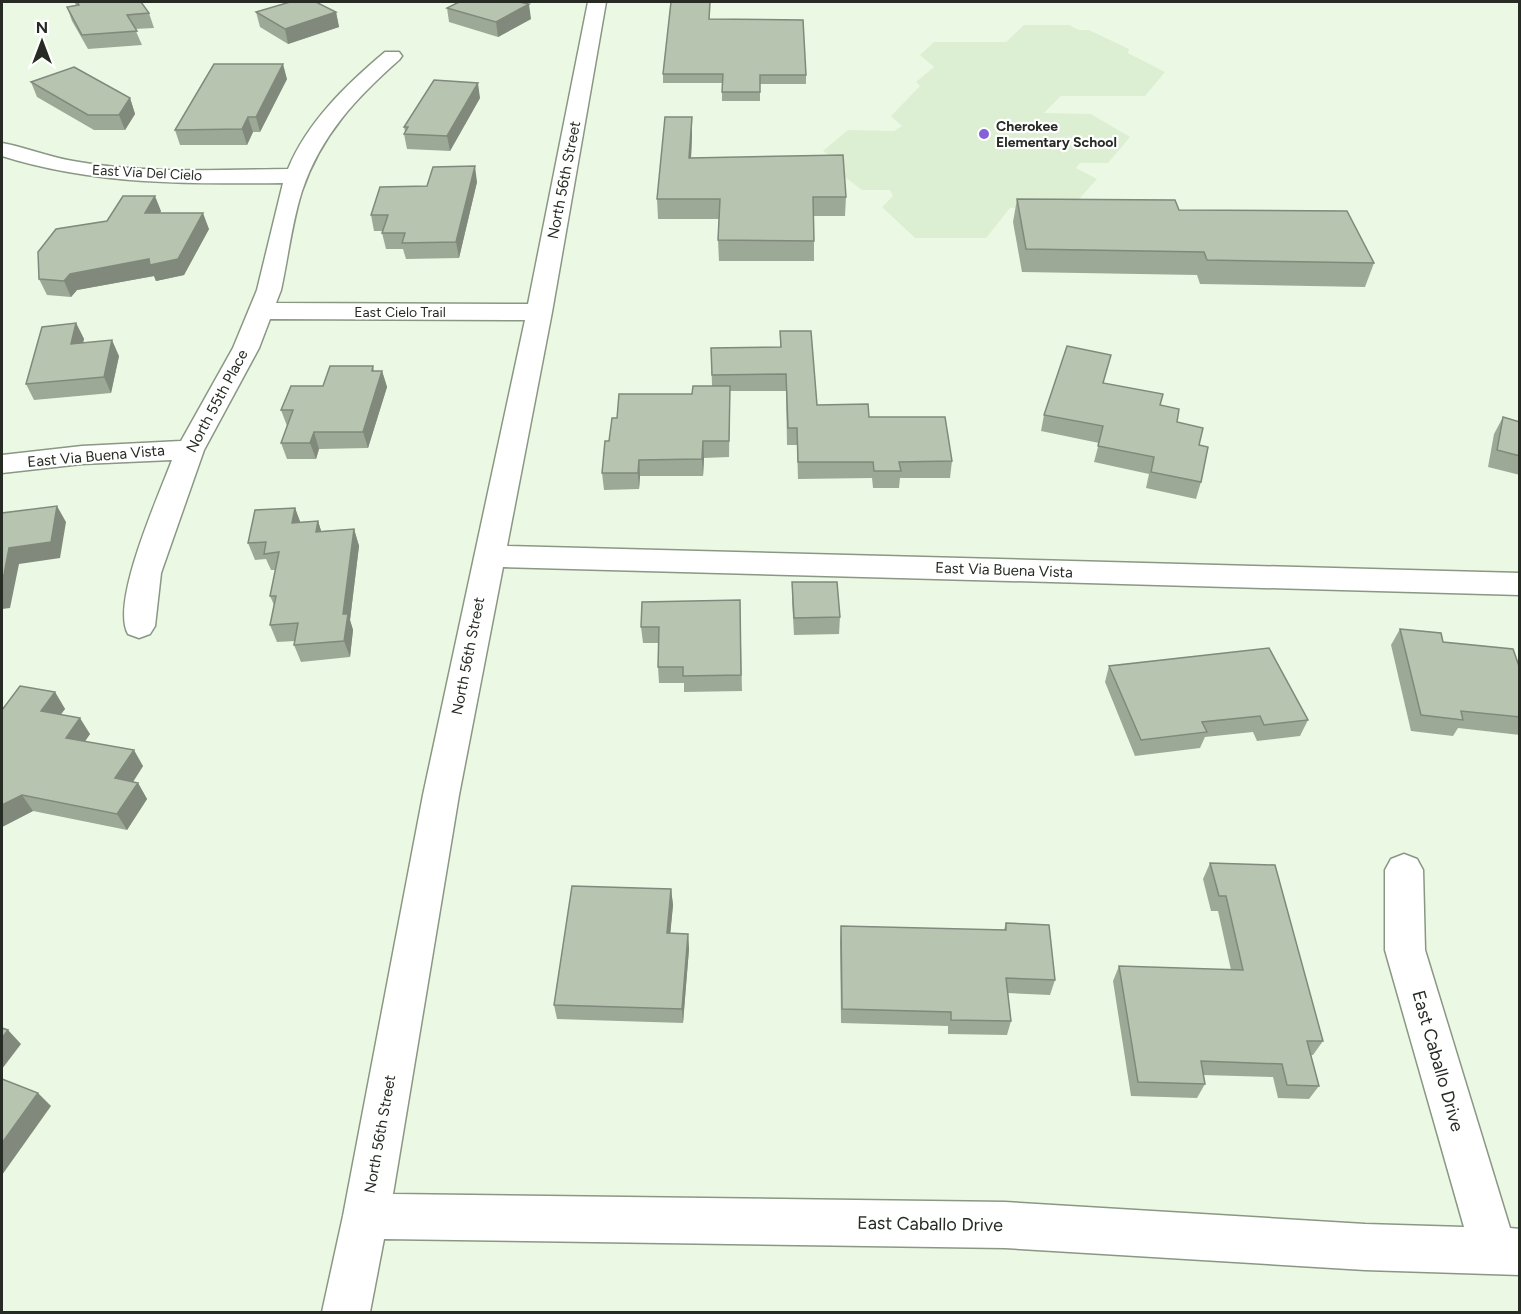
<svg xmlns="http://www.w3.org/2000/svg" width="1521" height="1314" font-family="Figtree,sans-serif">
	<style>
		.built { fill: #dcefd3 }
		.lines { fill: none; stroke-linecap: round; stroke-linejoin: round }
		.minor-casing { stroke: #8a9784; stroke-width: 3 }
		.minor { fill: #fff; fill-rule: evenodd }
		.wall { fill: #9da997 }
		.shaded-wall { fill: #80897b }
		.building { fill: #b7c4b0; stroke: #80897b; stroke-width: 1.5 }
		.poi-dot { fill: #8460da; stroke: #fff; stroke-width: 2 }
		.labels { text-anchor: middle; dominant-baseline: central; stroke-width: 4.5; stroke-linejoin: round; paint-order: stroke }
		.far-poi-label { font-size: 14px; font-weight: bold; fill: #262b23; stroke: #fff; text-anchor: start }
		.far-street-label { font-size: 14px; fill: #262b23; stroke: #fff }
		.street-label { font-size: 15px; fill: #262b23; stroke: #fff }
		.near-street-label { font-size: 18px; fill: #262b23; stroke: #fff }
	</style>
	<rect width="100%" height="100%" fill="#ebf9e4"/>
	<polygon class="built" points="1024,25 1069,25 1079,30 1089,30 1129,49 1128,53 1165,72 1145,96 1061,96 1044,113 1091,114 1130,137 1108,163 1080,163 1076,168 1097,179 1072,207 1010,208 986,238 915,238 882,207 893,196 890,190 862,190 825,162 830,156 823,151 848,130 894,131 902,126 891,116 920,86 916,82 934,67 920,55 934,42 1006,42"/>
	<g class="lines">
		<g class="minor-casing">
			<path id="minor" d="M588,2H606L552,312L507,546L1520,573V595L503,567L459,795L393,1194L1005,1202L1365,1224L1464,1227L1385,950V870L1391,859L1404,854L1417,859L1423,870L1425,950L1510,1228L1520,1229V1275L1365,1270L1005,1248L384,1239L370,1312H322L343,1216L423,795L525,320L270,319L259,348L204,450L161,573L155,626L150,634L139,638L128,634C110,603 159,495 172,460L82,464L2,473V455L82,446L181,441L233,348L257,290L283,183C187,184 94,185 2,156V143C25,147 48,157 73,161C143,174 217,170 288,169C307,122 347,84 385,52H399L402,56L399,60C356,98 321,135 302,191C292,222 288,258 281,290L276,303L528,304Z"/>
		</g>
		<use href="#minor" class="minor"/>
	</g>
	<g class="wall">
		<polygon points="74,2 141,2 149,13 154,28 135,29 142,45 88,49 72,21 67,7 76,5"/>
		<polygon points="447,8 531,19 498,37 449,22"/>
		<polygon points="256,12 336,12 339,27 288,44 260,27"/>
		<polygon points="710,19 806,75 806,84 760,84 760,101 722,101 722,83 663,83 663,74"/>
		<polygon points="287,79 260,132 253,132 247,145 180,145 175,130"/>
		<polygon points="31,82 130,98 135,114 125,130 94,130 37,97"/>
		<polygon points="480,98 450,151 407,149 404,134 405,132 404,127"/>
		<polygon points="692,117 692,136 691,158 846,197 845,216 813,216 814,241 814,261 719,261 718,240 719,219 658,219 657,199"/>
		<polygon points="477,182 459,258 406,259 403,249 386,249 382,233 383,231 374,231 371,215 427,186"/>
		<polygon points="1017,199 1179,210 1374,263 1365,287 1200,284 1197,275 1022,272 1013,222"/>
		<polygon points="161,211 160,213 209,229 184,275 156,281 154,276 77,290 71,297 47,295 39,279 107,221"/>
		<polygon points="76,323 84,339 83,343 119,356 111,393 34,400 26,384"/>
		<polygon points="780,331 817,405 869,417 952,461 950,478 900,478 899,488 873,488 872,478 798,479 797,445 787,445 786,391 730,391 729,457 704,458 703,476 640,476 639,489 604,490 602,473 609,441 617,418 692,394 712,386 711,348 780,347"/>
		<polygon points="373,366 374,371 382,371 387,387 368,448 319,449 316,459 287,459 281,443 287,426 281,410 323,386"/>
		<polygon points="1104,383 1160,405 1199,445 1201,482 1196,499 1146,488 1149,474 1094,462 1099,443 1041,431 1044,415"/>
		<polygon points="1503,417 1520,422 1520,475 1488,467 1494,434"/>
		<polygon points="295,508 300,522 318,521 321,531 354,529 359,546 350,620 353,630 350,657 301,662 294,645 295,641 277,642 270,625 274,605 270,596 276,570 271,570 266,559 255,560 248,543"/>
		<polygon points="792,582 840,617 839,634 794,635 792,599"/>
		<polygon points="740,600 742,691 684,692 684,683 659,683 658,667 659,643 643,643 641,627"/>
		<polygon points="1400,629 1443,642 1520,669 1520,735 1458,728 1453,736 1411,731 1391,645"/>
		<polygon points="1109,666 1308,720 1300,736 1257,741 1253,732 1205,737 1200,748 1135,756 1105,682"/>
		<polygon points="55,692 65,709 61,714 90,734 85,741 143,766 133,782 138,783 147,799 127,830 33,811 2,827"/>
		<polygon points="1210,863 1323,1041 1313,1055 1311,1055 1319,1086 1309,1099 1278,1098 1273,1077 1203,1075 1205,1084 1197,1098 1131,1096 1113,981 1119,966 1231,970 1218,911 1211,911 1203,879"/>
		<polygon points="671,889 673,905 670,933 688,934 689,949 683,1023 557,1019 554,1005"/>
		<polygon points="1006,923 1055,980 1050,995 1008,993 1011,1021 1007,1035 948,1034 948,1026 841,1023 840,941 841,926 1004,930"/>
	</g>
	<g class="shaded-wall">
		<polygon points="529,4 531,19 498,37 496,22"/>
		<polygon points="336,12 339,27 288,44 285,29"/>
		<polygon points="283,64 287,79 260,132 256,117"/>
		<polygon points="478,83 480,98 450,151 447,136"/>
		<polygon points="130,98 135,114 125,130 119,115"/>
		<polygon points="248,117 253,132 247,145 242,129"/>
		<polygon points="692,117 692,136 690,178 689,158"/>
		<polygon points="475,166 477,182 459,258 456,242"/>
		<polygon points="155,196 161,211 151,229 145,213"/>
		<polygon points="203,213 209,229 184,275 156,281 154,276 77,290 71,297 64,281 70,274"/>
		<polygon points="76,323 84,339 78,361 71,344"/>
		<polygon points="112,340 119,356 111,393 104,377"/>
		<polygon points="382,371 387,387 368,448 363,432"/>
		<polygon points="314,432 319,449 316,459 310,443"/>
		<polygon points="703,441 704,458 703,476 702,459"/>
		<polygon points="639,460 640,476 639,489 638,473"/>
		<polygon points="57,506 66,522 60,558 19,564 10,608 2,609 2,585 9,548"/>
		<polygon points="295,508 301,524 292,523"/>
		<polygon points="318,521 323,537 316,532"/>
		<polygon points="354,529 359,546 350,620 353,630 350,657 344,641 343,614"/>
		<polygon points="55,692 65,709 51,727 41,711"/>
		<polygon points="80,718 90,734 76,754 66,738"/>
		<polygon points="134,750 143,766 125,794 115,778"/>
		<polygon points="138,783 147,799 127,830 117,814"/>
		<polygon points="22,795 33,811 2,827 2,805"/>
		<polygon points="671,889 673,905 669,948 667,933"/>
		<polygon points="688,934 689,949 683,1023 682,1009"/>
		<polygon points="8,1030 21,1044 2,1069 2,1038"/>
		<polygon points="38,1093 51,1106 2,1175 2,1143"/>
	</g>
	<g class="building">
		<polygon points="77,2 141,2 149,13 127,15 137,31 82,35 67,7 79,5"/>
		<polygon points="290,2 316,2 336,12 285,29 256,12"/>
		<polygon points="459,2 519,2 529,4 496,22 447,8"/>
		<polygon points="671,2 710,2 709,19 803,20 806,75 760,75 760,92 722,92 723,74 663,74"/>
		<polygon points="214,64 283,64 256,117 248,117 242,129 175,130"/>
		<polygon points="74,67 130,98 119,115 88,115 31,82"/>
		<polygon points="434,80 478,83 447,136 404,134 408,127 404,127"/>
		<polygon points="665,117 692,117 689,158 843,155 846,197 813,197 814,241 718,240 720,199 657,199"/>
		<polygon points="475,166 456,242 402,243 405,233 382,233 388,215 371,215 380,187 427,186 433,167"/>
		<polygon points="123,196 155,196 145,213 203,213 178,259 150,265 149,259 70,274 64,281 39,279 38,252 56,229 107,221"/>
		<polygon points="1017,199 1175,200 1179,210 1347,211 1374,263 1207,260 1204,252 1026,249"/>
		<polygon points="76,323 71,344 112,340 104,377 26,384 42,327"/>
		<polygon points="780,331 811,331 817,405 868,404 869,417 945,417 952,461 899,462 901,471 874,471 873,462 798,462 797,428 788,428 786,374 712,375 711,348 781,347"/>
		<polygon points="1067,346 1111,355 1103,383 1163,394 1160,405 1179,409 1177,422 1203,428 1199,445 1208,447 1201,482 1151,472 1154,457 1098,446 1103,426 1044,415"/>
		<polygon points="330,366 373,366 372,371 382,371 363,432 314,432 310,443 281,443 293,410 281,410 291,386 323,386"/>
		<polygon points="693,386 730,386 729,441 703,441 702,459 639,460 638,473 602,473 605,441 609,441 612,418 617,418 619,394 692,394"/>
		<polygon points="1503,417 1520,422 1520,456 1497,450"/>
		<polygon points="57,506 51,542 9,548 2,585 2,513"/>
		<polygon points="295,508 292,523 318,521 316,532 354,529 343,614 348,614 344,641 294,645 298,623 270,625 276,596 270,596 279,552 264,554 266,542 248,543 255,510"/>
		<polygon points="792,582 837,582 840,617 794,618"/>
		<polygon points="740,600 741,675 683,676 683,667 658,667 659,627 641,627 642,602"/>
		<polygon points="1400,629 1441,633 1443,642 1513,649 1520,669 1520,717 1461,711 1463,720 1421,715"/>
		<polygon points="1269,648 1308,720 1264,725 1260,716 1202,722 1207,732 1141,740 1109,666"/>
		<polygon points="20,686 55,692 41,711 80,718 66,738 134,750 115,778 138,783 117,814 22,795 2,805 2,710"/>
		<polygon points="1210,863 1275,865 1323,1041 1307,1041 1319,1086 1287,1085 1282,1064 1201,1061 1205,1084 1138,1082 1119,966 1243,970 1226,896 1219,896"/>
		<polygon points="572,886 671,889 667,933 688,934 682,1009 554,1005"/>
		<polygon points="1006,923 1049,925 1055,980 1006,978 1011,1021 951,1020 951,1012 842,1009 841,926 1006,930"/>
		<polygon points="2,1028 8,1030 2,1038"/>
		<polygon points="2,1079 38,1093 2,1143"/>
	</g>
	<circle class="poi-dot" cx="984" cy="134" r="6"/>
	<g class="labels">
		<g class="far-poi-label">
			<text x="996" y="126">Cherokee<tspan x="996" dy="16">Elementary School</tspan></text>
		</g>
		<g class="far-street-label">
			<text transform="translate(147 173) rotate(3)">East Via Del Cielo</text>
			<text x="400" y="312">East Cielo Trail</text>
		</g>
		<g class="street-label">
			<text transform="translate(564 180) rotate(-79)">North 56th Street</text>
			<text transform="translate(217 401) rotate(-62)">North 55th Place</text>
			<text transform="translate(96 456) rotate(-5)">East Via Buena Vista</text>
			<text transform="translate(1004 570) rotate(2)">East Via Buena Vista</text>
			<text transform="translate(468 656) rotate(-79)">North 56th Street</text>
			<text transform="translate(380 1134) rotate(-80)">North 56th Street</text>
		</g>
		<g class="near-street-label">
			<text transform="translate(1438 1061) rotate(74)">East Caballo Drive</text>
			<text transform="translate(930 1224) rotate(1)">East Caballo Drive</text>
		</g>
	</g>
	<rect width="1521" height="1314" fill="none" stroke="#262b23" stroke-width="6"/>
	<g transform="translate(42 42)" stroke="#ffffff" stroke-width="4.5" paint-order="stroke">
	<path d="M0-4.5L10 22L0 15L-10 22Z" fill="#262b23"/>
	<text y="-9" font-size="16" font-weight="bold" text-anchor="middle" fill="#262b23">N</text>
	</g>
</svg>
